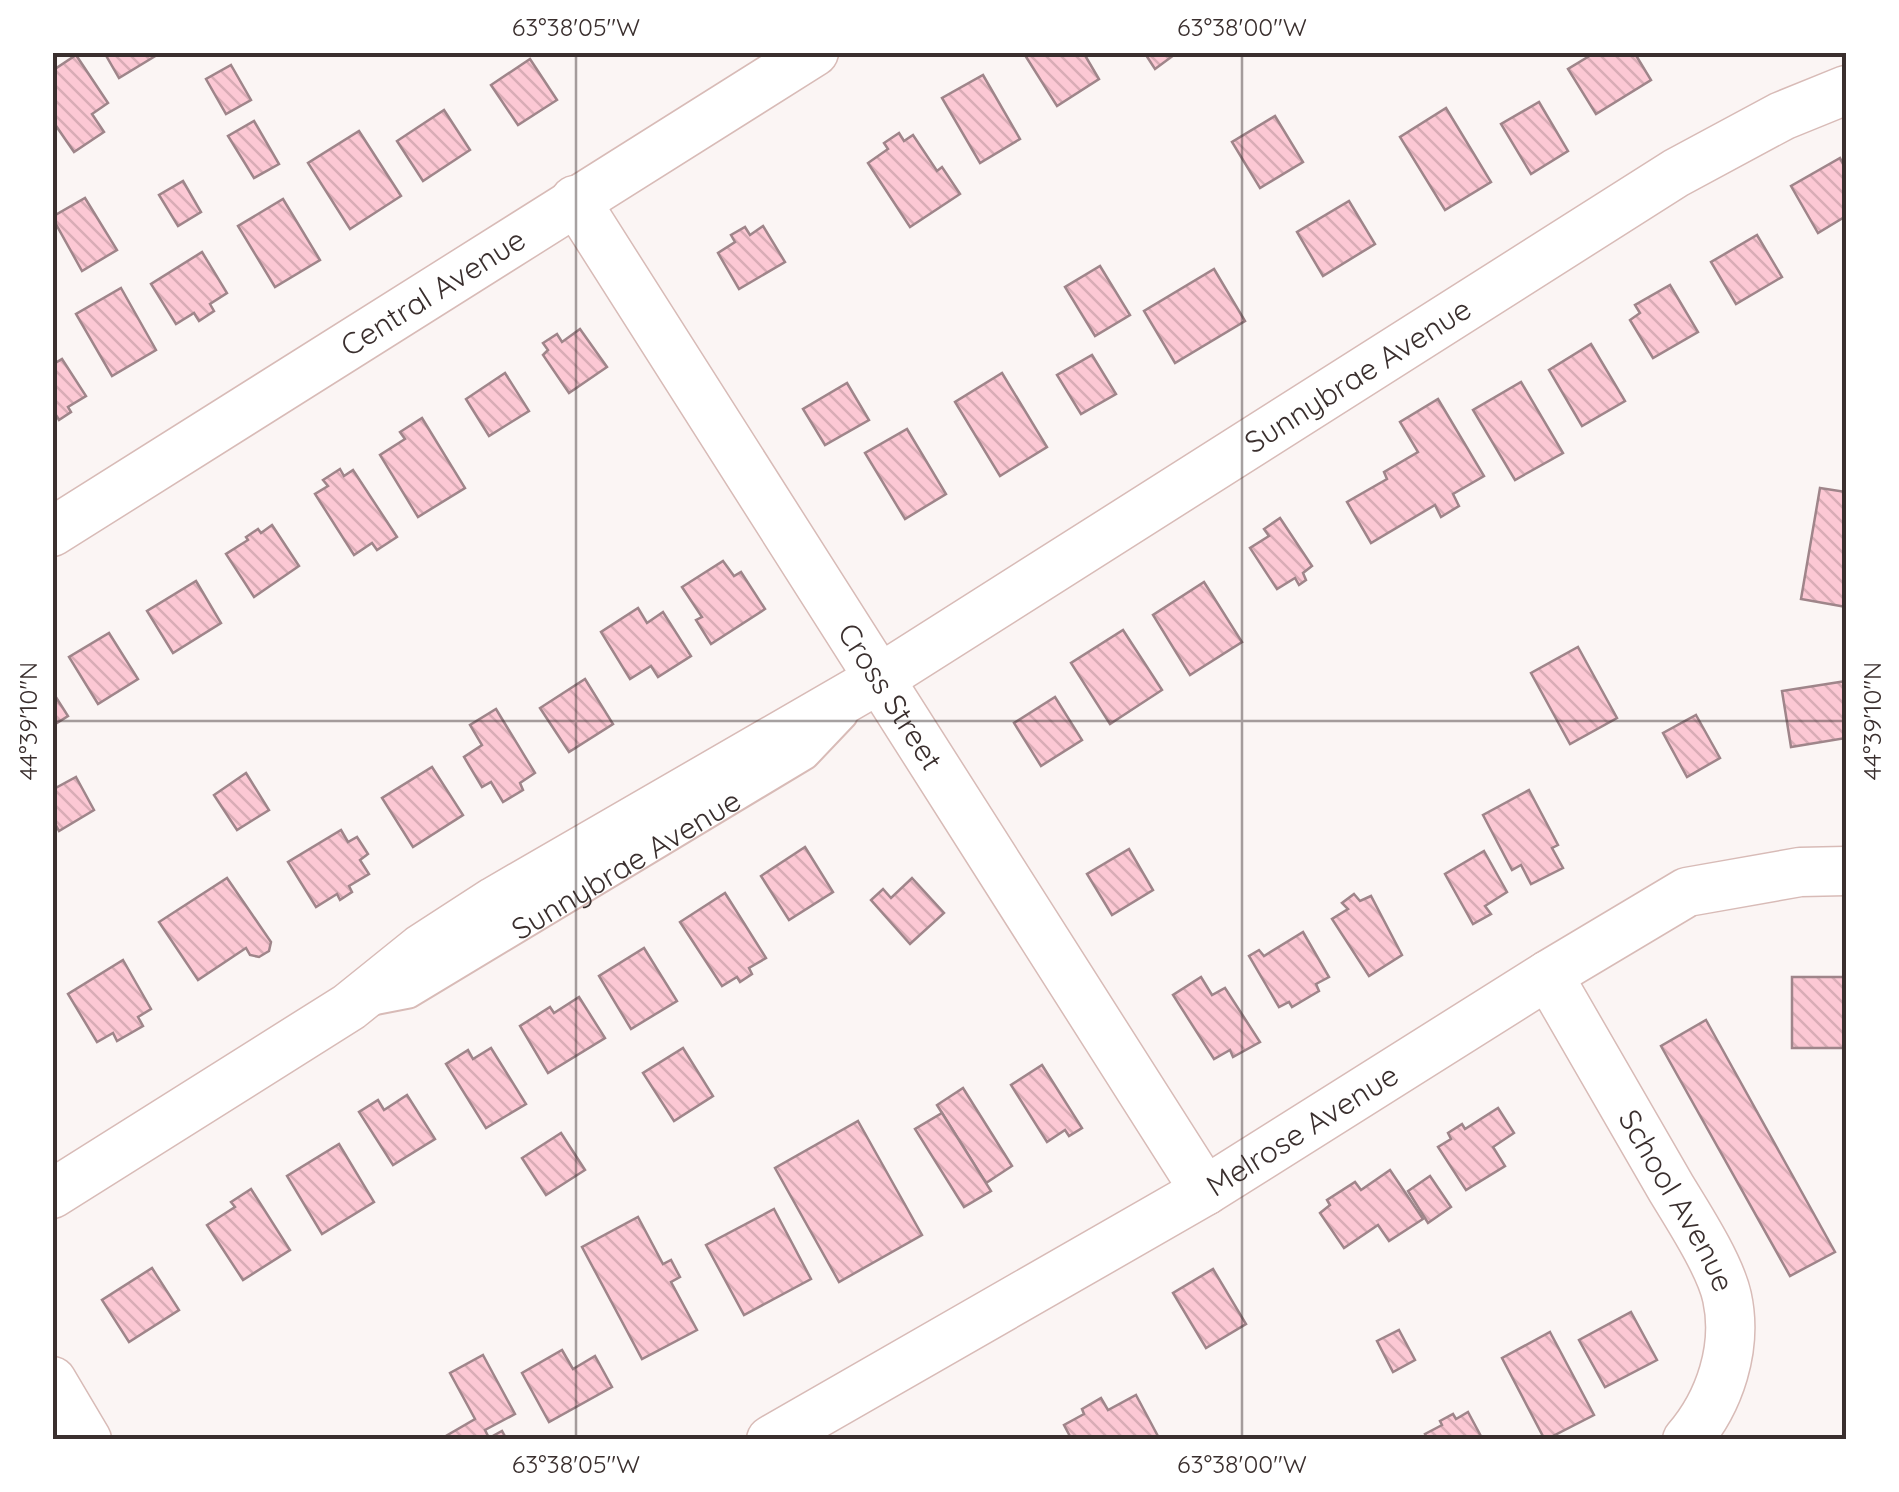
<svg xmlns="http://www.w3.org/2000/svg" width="1899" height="1492" font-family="Quicksand,sans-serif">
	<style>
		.building { fill: url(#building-back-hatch); stroke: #9f858a; stroke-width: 2.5 }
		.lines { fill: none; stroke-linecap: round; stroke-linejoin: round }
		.service-casing { stroke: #d8bbb7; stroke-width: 29 }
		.minor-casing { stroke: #d8bbb7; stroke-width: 51 }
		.service { stroke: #fff; stroke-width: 25 }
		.minor { stroke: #fff; stroke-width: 48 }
		.ticks { fill: none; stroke: #3a2f2e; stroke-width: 2.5; stroke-opacity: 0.45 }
		.labels { text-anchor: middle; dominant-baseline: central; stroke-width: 8; stroke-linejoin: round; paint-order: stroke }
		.street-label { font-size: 30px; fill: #3a2f2e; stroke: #fff }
		.neatline { fill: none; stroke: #3a2f2e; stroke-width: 4 }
		.ticks-label { font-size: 25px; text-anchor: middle; fill: #3a2f2e }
	</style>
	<defs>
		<pattern id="building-back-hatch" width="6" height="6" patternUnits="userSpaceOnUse" patternTransform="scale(2.5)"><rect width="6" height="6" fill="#fcc8d4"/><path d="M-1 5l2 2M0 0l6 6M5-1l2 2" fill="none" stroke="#d9acb6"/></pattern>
	</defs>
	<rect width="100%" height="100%" fill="#fbf5f4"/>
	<g class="building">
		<polygon points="104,52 156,52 157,55 119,78"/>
		<polygon points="1083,52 1099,79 1057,106 1023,52"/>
		<polygon points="1144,52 1178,52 1155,69"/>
		<polygon points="1596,52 1634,52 1651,80 1596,114 1568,69"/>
		<polygon points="76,55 108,103 92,114 104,132 74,152 52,120 52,71"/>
		<polygon points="530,59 557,100 518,125 491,85"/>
		<polygon points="231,65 251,100 226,114 206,79"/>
		<polygon points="983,75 1020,139 980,163 942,98"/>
		<polygon points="1539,102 1568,151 1531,174 1501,124"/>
		<polygon points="1446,108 1491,182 1445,210 1400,137"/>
		<polygon points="444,110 470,150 423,181 397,141"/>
		<polygon points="1275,116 1303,162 1260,188 1232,142"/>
		<polygon points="254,121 279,164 254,178 228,136"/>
		<polygon points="359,131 401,196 350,229 308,163"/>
		<polygon points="899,133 904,141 913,135 937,171 942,167 960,194 910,227 868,163 888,149 884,143"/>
		<polygon points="1840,158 1846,170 1846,216 1818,233 1791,186"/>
		<polygon points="183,181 201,212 178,226 159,195"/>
		<polygon points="85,198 117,250 82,271 52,217"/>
		<polygon points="283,199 320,260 275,287 238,226"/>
		<polygon points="1349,201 1375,244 1323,276 1297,232"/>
		<polygon points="763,226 785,262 739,289 718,253 735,242 731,235 745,227 750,235"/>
		<polygon points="1757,235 1782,277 1736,304 1711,262"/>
		<polygon points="202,252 227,293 210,304 214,311 199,321 194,313 176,324 151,284"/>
		<polygon points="1100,266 1130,315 1095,336 1065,287"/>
		<polygon points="1214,269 1245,321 1175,363 1144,311"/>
		<polygon points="1670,285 1698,332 1653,358 1630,320 1640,313 1635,305"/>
		<polygon points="121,288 156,350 112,376 76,314"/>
		<polygon points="580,329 607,367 569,393 543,355 548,350 543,343 557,334 562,342"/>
		<polygon points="1591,344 1625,401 1582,426 1549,370"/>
		<polygon points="1092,355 1116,394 1081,414 1057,375"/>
		<polygon points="62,359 86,396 68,407 71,412 59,420 56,415 52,418 52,365"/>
		<polygon points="505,373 529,411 489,436 466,399"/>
		<polygon points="1002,373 1047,447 1000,476 955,402"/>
		<polygon points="1521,382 1563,453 1515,480 1473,410"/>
		<polygon points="847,383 869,420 825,445 803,409"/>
		<polygon points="1438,399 1484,476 1453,494 1459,506 1441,517 1435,505 1371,543 1347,502 1387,479 1384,472 1418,452 1400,422"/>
		<polygon points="422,418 465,488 418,517 380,455 405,439 400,432"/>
		<polygon points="907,429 946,494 905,519 865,453"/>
		<polygon points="340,469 344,476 353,470 397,537 377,550 372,543 354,555 315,494 328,486 323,480"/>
		<polygon points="1820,488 1846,492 1846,607 1801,599"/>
		<polygon points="1280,518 1312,566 1303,573 1306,580 1299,585 1295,578 1277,589 1250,548 1269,536 1264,529"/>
		<polygon points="272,525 299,566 254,597 226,554 248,540 246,537 258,529 261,533"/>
		<polygon points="723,561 734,576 741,572 765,609 711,644 696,620 702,617 682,587"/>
		<polygon points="196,581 221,623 173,653 147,611"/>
		<polygon points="1204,582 1242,642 1190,675 1153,615"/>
		<polygon points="638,608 647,623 663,612 691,656 658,677 651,666 630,679 601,632"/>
		<polygon points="1123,630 1162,690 1110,724 1071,663"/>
		<polygon points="109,633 138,679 98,704 69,657"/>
		<polygon points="1578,647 1617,718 1570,744 1531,673"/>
		<polygon points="585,679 613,724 569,752 540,708"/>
		<polygon points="1846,681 1846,738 1791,747 1782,691"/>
		<polygon points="52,691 68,716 52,726"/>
		<polygon points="1055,697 1082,740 1041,766 1014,723"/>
		<polygon points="496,709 535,773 520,783 523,790 503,802 491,782 482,787 464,757 482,745 470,725"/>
		<polygon points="1696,715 1720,758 1687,777 1663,733"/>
		<polygon points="432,767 463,815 413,847 382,798"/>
		<polygon points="246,773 269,810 237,830 214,795"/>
		<polygon points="76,777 94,810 59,831 52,818 52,790"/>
		<polygon points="1529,790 1558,845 1552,848 1563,868 1531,884 1521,865 1512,870 1483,815"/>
		<polygon points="341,830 348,842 357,837 368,854 360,860 369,874 349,886 352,892 340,900 337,894 316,907 288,862"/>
		<polygon points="805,847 833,892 789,920 761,876"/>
		<polygon points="1129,849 1153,890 1112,915 1087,874"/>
		<polygon points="1484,851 1507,892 1485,906 1491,914 1473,924 1445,874"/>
		<polygon points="227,878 271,942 269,951 259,957 250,955 246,948 198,980 159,922"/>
		<polygon points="912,878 944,913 910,944 871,900 883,889 891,898"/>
		<polygon points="725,893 766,958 749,968 752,974 740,982 737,977 722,986 680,922"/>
		<polygon points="1354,894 1360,901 1371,896 1402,955 1369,976 1332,919 1348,909 1342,903"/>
		<polygon points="1303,932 1329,977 1316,984 1319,991 1292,1007 1289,1002 1279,1007 1249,956 1259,950 1264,956"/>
		<polygon points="644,948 677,1001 631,1029 599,976"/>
		<polygon points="123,960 151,1009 138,1017 143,1026 117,1041 113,1033 97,1042 68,994"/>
		<polygon points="1201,977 1212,995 1225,988 1260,1042 1233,1057 1230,1050 1214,1059 1173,995"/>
		<rect x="1792" y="977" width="54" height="71"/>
		<polygon points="579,997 605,1038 548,1073 520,1026 550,1007 554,1013"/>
		<polygon points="1706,1020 1835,1252 1790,1276 1661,1046"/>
		<polygon points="491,1048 526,1104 486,1128 446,1064 468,1050 473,1059"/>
		<polygon points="683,1048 713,1096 674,1121 643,1073"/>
		<polygon points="1042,1065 1082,1128 1069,1136 1065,1130 1047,1142 1011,1085"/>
		<polygon points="963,1088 1012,1166 986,1183 937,1105"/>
		<polygon points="407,1095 435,1139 393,1165 359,1112 378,1100 384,1110"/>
		<polygon points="1498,1108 1514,1133 1493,1147 1505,1166 1466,1190 1438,1147 1451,1139 1448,1133 1462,1124 1465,1129"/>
		<polygon points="942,1113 991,1191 964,1207 915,1129"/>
		<polygon points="858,1121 922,1235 839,1282 775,1168"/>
		<polygon points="561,1133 585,1170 546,1195 522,1158"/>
		<polygon points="339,1144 374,1202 322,1234 287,1176"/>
		<polygon points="1390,1170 1423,1219 1389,1241 1378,1225 1344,1248 1320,1213 1330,1205 1327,1200 1355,1182 1361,1190"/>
		<polygon points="1430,1176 1451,1207 1428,1223 1408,1191"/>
		<polygon points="251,1189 290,1250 243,1280 207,1225 235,1207 231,1202"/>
		<polygon points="774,1209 811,1279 744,1315 706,1245"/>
		<polygon points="638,1217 663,1264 671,1260 680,1277 671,1282 697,1330 642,1359 582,1247"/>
		<polygon points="152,1268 179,1310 129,1342 102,1300"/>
		<polygon points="1213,1269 1246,1324 1206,1348 1173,1293"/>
		<polygon points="1631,1312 1657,1360 1605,1387 1579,1340"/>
		<polygon points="1399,1330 1415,1360 1393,1372 1377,1341"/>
		<polygon points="1550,1332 1594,1415 1545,1440 1502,1358"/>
		<polygon points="562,1350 573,1369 595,1356 612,1387 549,1422 522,1373"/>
		<polygon points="483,1355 515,1414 485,1430 489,1438 502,1431 507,1440 439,1440 475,1419 450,1373"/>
		<polygon points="1136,1395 1160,1440 1072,1440 1064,1425 1084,1414 1082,1409 1101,1398 1108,1410"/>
		<polygon points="1468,1412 1483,1440 1428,1440 1425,1434 1442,1425 1440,1421 1453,1414 1456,1419"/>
	</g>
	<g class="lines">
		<g class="service-casing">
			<g id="service">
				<path id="s1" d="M368,1003L409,995L806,756L844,716"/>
			</g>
		</g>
		<g class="minor-casing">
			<g id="minor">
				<path id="s2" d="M575,200L1205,1191"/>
				<path id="s3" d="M52,532L814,52"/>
				<path id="s4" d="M1548,975C1589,1046 1630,1117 1671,1188C1688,1216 1720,1265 1727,1297C1738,1347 1720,1402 1687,1440"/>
				<path id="s5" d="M52,1194L349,1007L421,949L495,901L879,679L1676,173L1782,116L1846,90"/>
				<polyline points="52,1381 87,1440"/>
				<path id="s6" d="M771,1440L1205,1191L1548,975L1687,892L1800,872L1846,871"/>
			</g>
		</g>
		<use href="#service" class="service"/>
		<use href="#minor" class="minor"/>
	</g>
	<path class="ticks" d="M576,52V1440M1242,52V1440M52,721H1846"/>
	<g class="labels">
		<g class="street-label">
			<text stroke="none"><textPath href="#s3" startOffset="450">Central Avenue</textPath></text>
			<text stroke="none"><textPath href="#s5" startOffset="1542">Sunnybrae Avenue</textPath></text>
			<text stroke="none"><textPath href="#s2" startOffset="588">Cross Street</textPath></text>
			<text stroke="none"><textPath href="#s1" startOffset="295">Sunnybrae Avenue</textPath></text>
			<text stroke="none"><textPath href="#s6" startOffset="615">Melrose Avenue</textPath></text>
			<text stroke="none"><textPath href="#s4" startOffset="260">School Avenue</textPath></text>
		</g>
	</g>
	<rect width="1899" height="1492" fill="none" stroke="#ffffff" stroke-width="110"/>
	<rect x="55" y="55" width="1789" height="1382" class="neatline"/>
	<g class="ticks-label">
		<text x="576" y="36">63°38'05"W</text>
		<text x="1242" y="36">63°38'00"W</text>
		<text transform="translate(28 721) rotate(-90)" y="9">44°39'10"N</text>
		<text transform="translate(1872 721) rotate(-90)" y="9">44°39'10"N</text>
		<text x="576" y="1473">63°38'05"W</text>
		<text x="1242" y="1473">63°38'00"W</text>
	</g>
</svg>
